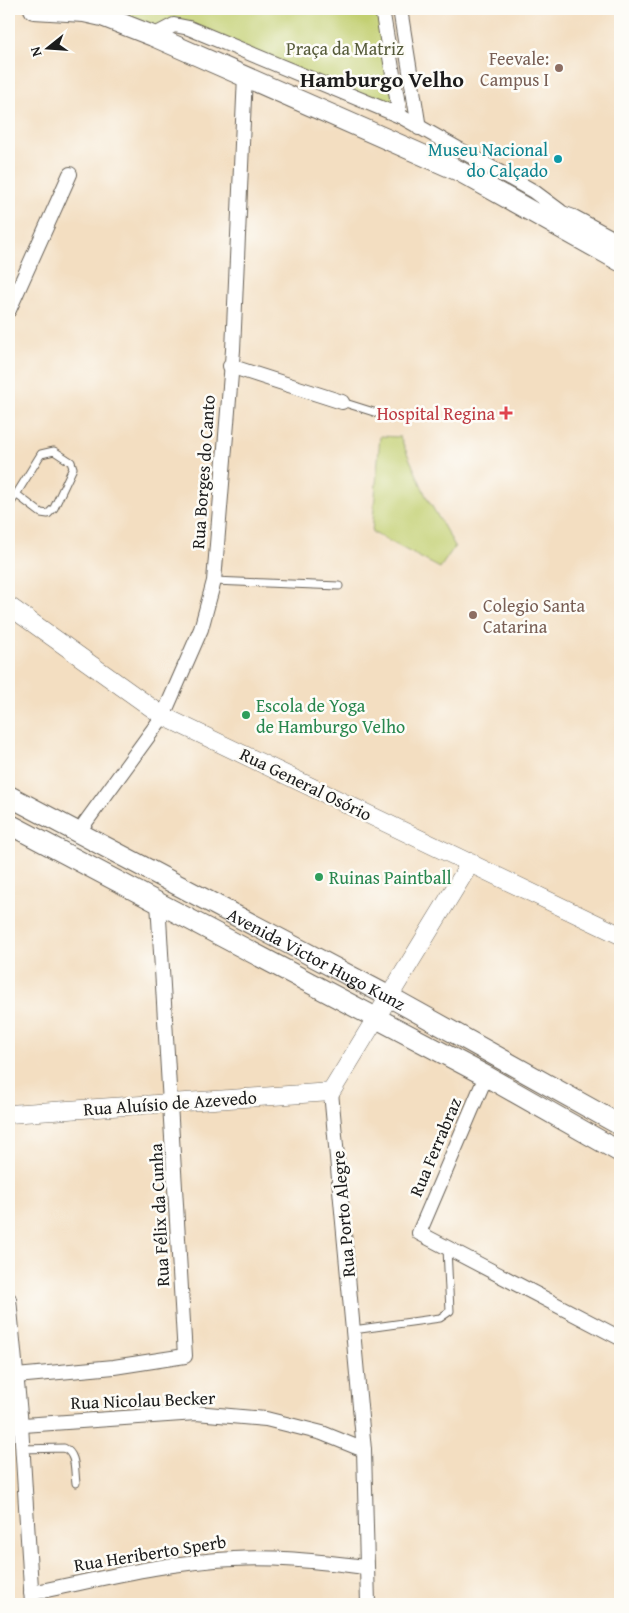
<svg xmlns="http://www.w3.org/2000/svg" width="629" height="1613" font-family="'Gentium Book Plus',serif">
	<style>
		.green { fill: #c2cf71; stroke: #6f7646 }
		.lines { fill: none; stroke-linecap: round; stroke-linejoin: round }
		.service-casing { stroke: #676056; stroke-width: 9 }
		.minor-casing { stroke: #676056; stroke-width: 16 }
		.tertiary-casing { stroke: #676056; stroke-width: 19 }
		.secondary-casing { stroke: #676056; stroke-width: 22 }
		.service { stroke: #fff; stroke-width: 7 }
		.minor { stroke: #fff; stroke-width: 14 }
		.tertiary { stroke: #fff; stroke-width: 18 }
		.secondary { stroke: #fff; stroke-width: 20 }
		.education-dot { fill: #8d6e63; stroke: #fdfcf7; stroke-width: 2 }
		.culture-dot { fill: #0f9aa8; stroke: #fdfcf7; stroke-width: 2 }
		.health-dot { fill: #e0444e; stroke: #fdfcf7; stroke-width: 2 }
		.leisure-dot { fill: #2e9e5b; stroke: #fdfcf7; stroke-width: 2 }
		.labels { text-anchor: middle; dominant-baseline: central; stroke-width: 5; stroke-linejoin: round; paint-order: stroke }
		.park-label { font-size: 18px; fill: #565b3a; stroke: #fdfcf7 }
		.education-label { font-size: 18px; fill: #785e54; stroke: #fdfcf7; text-anchor: end }
		.culture-label { font-size: 18px; fill: #0d838f; stroke: #fdfcf7; text-anchor: end }
		.health-label { font-size: 18px; fill: #be3a42; stroke: #fdfcf7; text-anchor: end }
		.street-label { font-size: 18px; fill: #1c1c1c; stroke: #fdfcf7 }
		.leisure-label { font-size: 18px; fill: #27864d; stroke: #fdfcf7; text-anchor: start }
		.district-label { font-size: 22px; font-weight: bold; fill: #1c1c1c; stroke: #fdfcf7 }
	</style>
	<rect width="100%" height="100%" fill="#fdfcf7"/>
	<filter id="ink" filterUnits="userSpaceOnUse"><feTurbulence type="fractalNoise" baseFrequency=".02" numOctaves="2"/><feDisplacementMap in="SourceGraphic" scale="10" xChannelSelector="R" yChannelSelector="G"/><feConvolveMatrix kernelMatrix="1 2 1 2 8 2 1 2 1" color-interpolation-filters="sRGB"/></filter>
	<filter id="wash" filterUnits="userSpaceOnUse"><feTurbulence type="fractalNoise" baseFrequency=".0096" numOctaves="4" result="noise"/><feDisplacementMap in="SourceGraphic" scale="20" xChannelSelector="R" yChannelSelector="G"/><feGaussianBlur stdDeviation="1.12" result="paint"/><feColorMatrix in="noise" values="0 0 0 0 0 0 0 0 0 0 0 0 0 0 0 0 0 1.4 0 .05"/><feComposite in="paint" operator="in"/></filter>
	<g filter="url(#wash)">
		<rect width="100%" height="100%" fill="#f3dec1"/>
		<g class="green">
			<polygon points="89,9 378,9 395,111 190,25 153,34"/>
			<polygon points="380,436 400,437 426,496 455,546 440,568 372,532"/>
		</g>
	</g>
	<g filter="url(#ink)">
		<g class="lines">
			<g class="service-casing">
				<g id="service">
					<polyline points="342,402 380,414"/>
					<polyline points="9,506 41,454 54,451 71,462 73,468 54,508 48,514 41,513 16,494"/>
					<polyline points="214,581 339,586"/>
					<polyline points="353,1330 440,1318 450,1311 447,1248"/>
					<path d="M22,1449L64,1448C77,1454 74,1470 76,1483"/>
				</g>
			</g>
			<g class="minor-casing">
				<g id="minor">
					<polyline points="382,9 400,116"/>
					<polyline points="400,9 419,128"/>
					<polyline points="153,36 174,25 189,28 400,116 533,191 560,211"/>
					<polyline points="9,310 70,174"/>
					<polyline points="230,366 342,402"/>
					<polyline points="77,834 163,716 201,629 214,581 233,350 245,75"/>
					<polyline points="486,1076 419,1233 620,1338"/>
					<polyline points="331,1092 364,1450 368,1604"/>
					<polyline points="9,1299 21,1425 32,1604"/>
					<polyline points="16,1376 114,1367 185,1356 158,902"/>
					<polyline points="9,1426 196,1413 266,1419 322,1433 364,1450"/>
					<path d="M31,1593C97,1580 165,1562 233,1559C278,1556 322,1562 366,1567"/>
				</g>
			</g>
			<g class="tertiary-casing">
				<g id="tertiary">
					<polyline points="9,606 163,716 620,935"/>
					<polyline points="9,1114 331,1092 471,862"/>
				</g>
			</g>
			<g class="secondary-casing">
				<g id="secondary">
					<polyline points="34,9 84,12 102,16 153,36 459,171 620,261"/>
					<polyline points="545,210 573,220 610,240"/>
					<path id="s1" d="M9,796L390,997L620,1125"/>
					<polyline points="9,824 486,1076 620,1152"/>
				</g>
			</g>
			<use href="#service" class="service"/>
			<use href="#minor" class="minor"/>
			<use href="#tertiary" class="tertiary"/>
			<use href="#secondary" class="secondary"/>
		</g>
	</g>
	<g class="education-dot">
		<circle cx="559" cy="68" r="5"/>
		<circle cx="473" cy="615" r="5"/>
	</g>
	<circle class="culture-dot" cx="558" cy="159" r="5"/>
	<path class="health-dot" d="M503.5 405.5h5v5h5v5h-5v5h-5v-5h-5v-5h5z"/>
	<g class="leisure-dot">
		<circle cx="246" cy="715" r="5"/>
		<circle cx="319" cy="877" r="5"/>
	</g>
	<g class="labels">
		<g class="park-label">
			<text x="345" y="48">Praça da Matriz</text>
		</g>
		<g class="education-label">
			<text x="549" y="58">Feevale:<tspan x="549" dy="21">Campus I</tspan></text>
			<text x="483" y="605" text-anchor="start">Colegio Santa<tspan x="483" dy="21">Catarina</tspan></text>
		</g>
		<g class="culture-label">
			<text x="548" y="149">Museu Nacional<tspan x="548" dy="21">do Calçado</tspan></text>
		</g>
		<g class="health-label">
			<text x="495" y="413">Hospital Regina</text>
		</g>
		<g class="street-label">
			<text transform="translate(203 472) rotate(-86)">Rua Borges do Canto</text>
			<text transform="translate(306 784) rotate(26)">Rua General Osório</text>
			<text stroke="none"><textPath href="#s1" startOffset="348">Avenida Victor Hugo Kunz</textPath></text>
			<text transform="translate(170 1103) rotate(-4)">Rua Aluísio de Azevedo</text>
			<text transform="translate(435 1147) rotate(-67)">Rua Ferrabraz</text>
			<text transform="translate(343 1214) rotate(-95)">Rua Porto Alegre</text>
			<text transform="translate(159 1215) rotate(-93)">Rua Félix da Cunha</text>
			<text transform="translate(143 1400) rotate(-2)">Rua Nicolau Becker</text>
			<text transform="translate(150 1553) rotate(-9)">Rua Heriberto Sperb</text>
		</g>
		<g class="leisure-label">
			<text x="256" y="705">Escola de Yoga<tspan x="256" dy="21">de Hamburgo Velho</tspan></text>
			<text x="329" y="877">Ruinas Paintball</text>
		</g>
		<g class="district-label">
			<text x="382" y="79">Hamburgo Velho</text>
		</g>
	</g>
	<rect width="629" height="1613" fill="none" stroke="#fdfcf7" stroke-width="30"/>
	<g transform="translate(48 48) rotate(253)" stroke="#fdfcf7" stroke-width="4" paint-order="stroke">
	<path d="M0-4L9 19L0 12L-9 19Z" fill="#1c1c1c"/>
	<text y="-8" font-size="14" font-weight="bold" text-anchor="middle" fill="#1c1c1c">N</text>
	</g>
</svg>
